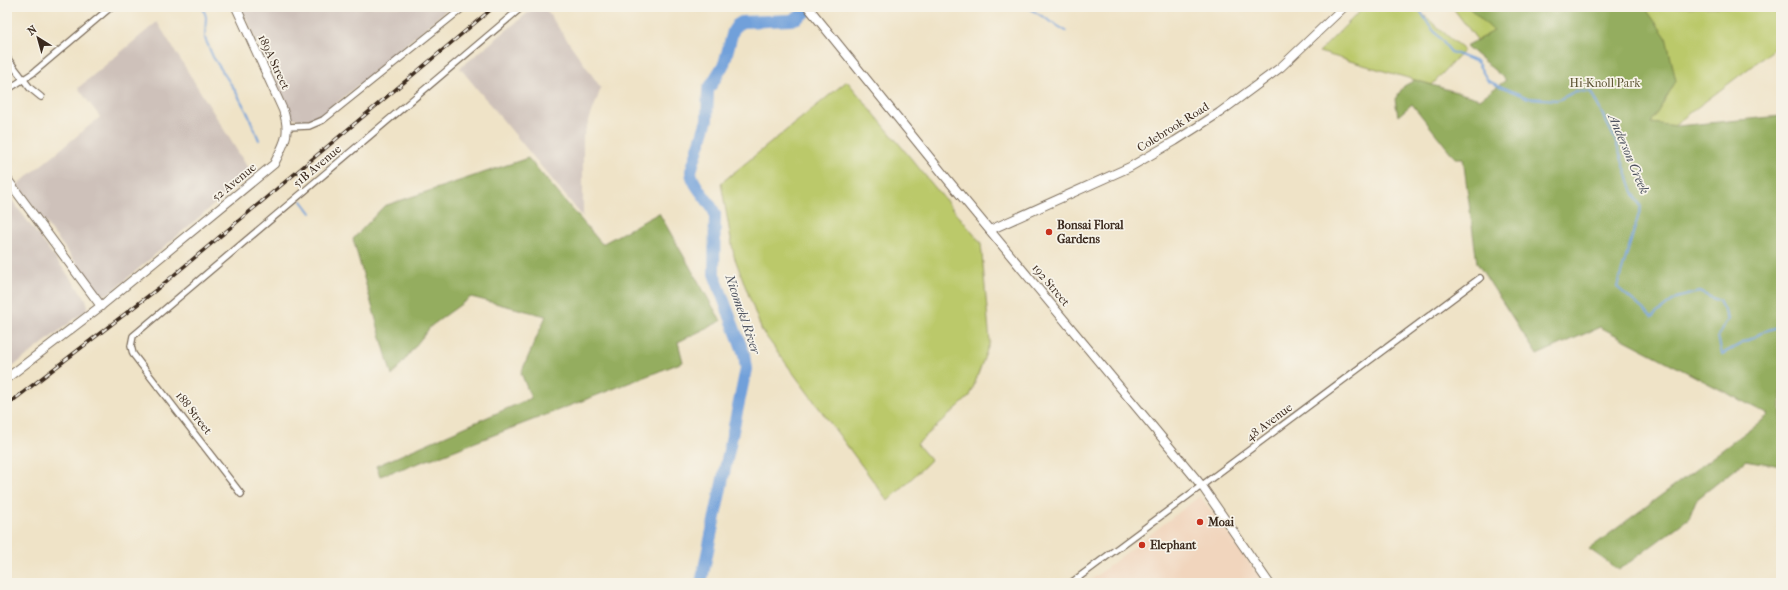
<svg xmlns="http://www.w3.org/2000/svg" width="1788" height="590" font-family="'IM FELL French Canon',serif">
	<style>
		.built { fill: #f1d5bd }
		.industrial { fill: #cec1ba }
		.green { fill: #bbc96b; stroke: #7b7a44 }
		.forest { fill: #94ad5f; stroke: #686c3e }
		.lines { fill: none; stroke-linecap: round; stroke-linejoin: round }
		.stream { stroke: #71a0da; stroke-width: 2 }
		.river { stroke: #71a0da; stroke-width: 12 }
		.street-casing { stroke: #7a6b59; stroke-width: 8 }
		.secondary-casing { stroke: #7a6b59; stroke-width: 10 }
		.street { stroke: #fff; stroke-width: 5.5 }
		.secondary { stroke: #fff; stroke-width: 8 }
		.rail-casing { stroke: #3b2a1e; stroke-width: 3.5 }
		.rail { stroke: #f7f3e8; stroke-width: 2; stroke-dasharray: 6; stroke-linecap: butt }
		.poi-dot { fill: #c8321e; stroke: #f7f3e8; stroke-width: 1.5 }
		.labels { text-anchor: middle; dominant-baseline: central; stroke-width: 3.5; stroke-linejoin: round; paint-order: stroke }
		.street-label { font-size: 12px; fill: #3b2a1e; stroke: #f7f3e8 }
		.park-label { font-size: 12px; fill: #5b5231; stroke: #f7f3e8 }
		.poi-label { font-size: 12px; font-weight: bold; fill: #3b2a1e; stroke: #f7f3e8; text-anchor: start }
		.water-label { font-size: 13px; font-style: italic; fill: #4e5360; stroke: #f7f3e8 }
	</style>
	<rect width="100%" height="100%" fill="#f7f3e8"/>
	<filter id="ink" filterUnits="userSpaceOnUse"><feTurbulence type="fractalNoise" baseFrequency=".025" numOctaves="2"/><feDisplacementMap in="SourceGraphic" scale="8" xChannelSelector="R" yChannelSelector="G"/><feConvolveMatrix kernelMatrix="1 2 1 2 8 2 1 2 1" color-interpolation-filters="sRGB"/></filter>
	<filter id="wash" filterUnits="userSpaceOnUse"><feTurbulence type="fractalNoise" baseFrequency=".012" numOctaves="4" result="noise"/><feDisplacementMap in="SourceGraphic" scale="16" xChannelSelector="R" yChannelSelector="G"/><feGaussianBlur stdDeviation="0.9" result="paint"/><feColorMatrix in="noise" values="0 0 0 0 0 0 0 0 0 0 0 0 0 0 0 0 0 1.4 0 .05"/><feComposite in="paint" operator="in"/></filter>
	<g filter="url(#wash)">
		<rect width="100%" height="100%" fill="#efe3c7"/>
		<polygon class="built" points="1200,496 1260,577 1252,583 1087,583"/>
		<g class="industrial">
			<polygon points="241,7 450,7 319,118 301,120 293,118 291,115"/>
			<polygon points="535,7 544,7 601,88 583,137 583,217 460,68"/>
			<polygon points="157,22 251,173 110,293 103,295 95,288 17,185 100,117 78,88"/>
			<polygon points="8,195 86,299 88,306 85,311 7,371 7,196"/>
		</g>
		<g class="green">
			<polygon points="1364,7 1424,7 1420,12 1464,50 1432,85 1319,52"/>
			<polygon points="1452,7 1781,7 1781,44 1591,188"/>
			<polygon points="847,81 981,243 990,342 970,396 917,444 931,460 888,501 762,331 734,256 721,183"/>
		</g>
		<g class="forest">
			<polygon points="1468,7 1643,7 1646,9 1666,37 1676,81 1651,123 1677,126 1781,116 1781,466 1746,460 1696,500 1689,518 1619,570 1589,549 1769,415 1600,327 1537,355 1477,263 1463,158 1455,158 1412,104 1398,116 1395,99 1404,86 1415,80 1480,99 1506,80 1466,46 1494,31"/>
			<polygon points="528,158 602,244 659,213 721,321 678,342 683,362 442,455 380,476 376,466 531,398 521,373 546,316 471,297 431,326 392,376 353,239 384,206"/>
		</g>
		<g class="lines">
			<g class="stream">
				<polyline points="203,7 206,17 205,38 213,57 236,92 248,114 259,140"/>
				<polyline points="1027,7 1066,31"/>
				<polyline points="1418,7 1429,25 1451,52 1477,62 1488,81 1528,98 1558,100 1576,91 1591,92 1614,137 1633,192 1641,207 1617,287 1652,317 1676,298 1699,292 1719,301 1728,318 1718,337 1722,354 1765,331 1781,326"/>
				<polyline points="302,201 311,213"/>
			</g>
			<path class="river" d="M701,583L746,369L744,354L714,274L715,214C710,200 691,185 691,171L707,120L708,90L724,64L733,31L737,25L742,22L791,20L797,18L813,7"/>
		</g>
	</g>
	<g filter="url(#ink)">
		<g class="lines">
			<g class="street-casing">
				<g id="street">
					<polyline points="7,58 30,88 41,97"/>
					<polyline points="7,90 33,73 111,7"/>
					<polyline points="288,127 309,126 323,120 464,7"/>
					<polyline points="241,494 133,354 131,346 133,336 522,7"/>
					<polyline points="1071,583 1480,278"/>
				</g>
			</g>
			<g class="secondary-casing">
				<g id="secondary">
					<polyline points="808,7 948,180 1202,486 1269,583"/>
					<polyline points="7,179 101,306"/>
					<polyline points="990,230 1130,167 1175,141 1219,113 1281,67 1344,7"/>
					<path d="M7,378L101,306L274,164C285,142 291,134 283,110L236,7"/>
				</g>
			</g>
			<use href="#street" class="street"/>
			<use href="#secondary" class="secondary"/>
			<g class="rail-casing">
				<polyline id="rail" points="7,405 156,290 494,7"/>
			</g>
			<use href="#rail" class="rail"/>
		</g>
	</g>
	<g class="poi-dot">
		<circle cx="1049" cy="232" r="4"/>
		<circle cx="1200" cy="522" r="4"/>
		<circle cx="1142" cy="545" r="4"/>
	</g>
	<g class="labels">
		<g class="street-label">
			<text transform="translate(274 62) rotate(65)">189A Street</text>
			<text transform="translate(1173 127) rotate(-32)">Colebrook Road</text>
			<text transform="translate(317 166) rotate(-40)">51B Avenue</text>
			<text transform="translate(234 182) rotate(-39)">52 Avenue</text>
			<text transform="translate(1051 285) rotate(50)">192 Street</text>
			<text transform="translate(194 413) rotate(52)">188 Street</text>
			<text transform="translate(1269 422) rotate(-37)">48 Avenue</text>
		</g>
		<g class="park-label">
			<text x="1605" y="83">Hi-Knoll Park</text>
		</g>
		<g class="poi-label">
			<text x="1057" y="225">Bonsai Floral<tspan x="1057" dy="14">Gardens</tspan></text>
			<text x="1208" y="522">Moai</text>
			<text x="1150" y="545">Elephant</text>
		</g>
		<g class="water-label">
			<text transform="translate(1629 154) rotate(67)">Anderson Creek</text>
			<text transform="translate(743 314) rotate(71)">Nicomekl River</text>
		</g>
	</g>
	<rect width="1788" height="590" fill="none" stroke="#f7f3e8" stroke-width="24"/>
	<g transform="translate(38 38) rotate(323)" stroke="#f7f3e8" stroke-width="3" paint-order="stroke">
	<path d="M0-3L7 15L0 10L-7 15Z" fill="#3b2a1e"/>
	<text y="-6" font-size="11" font-weight="bold" text-anchor="middle" fill="#3b2a1e">N</text>
	</g>
</svg>
